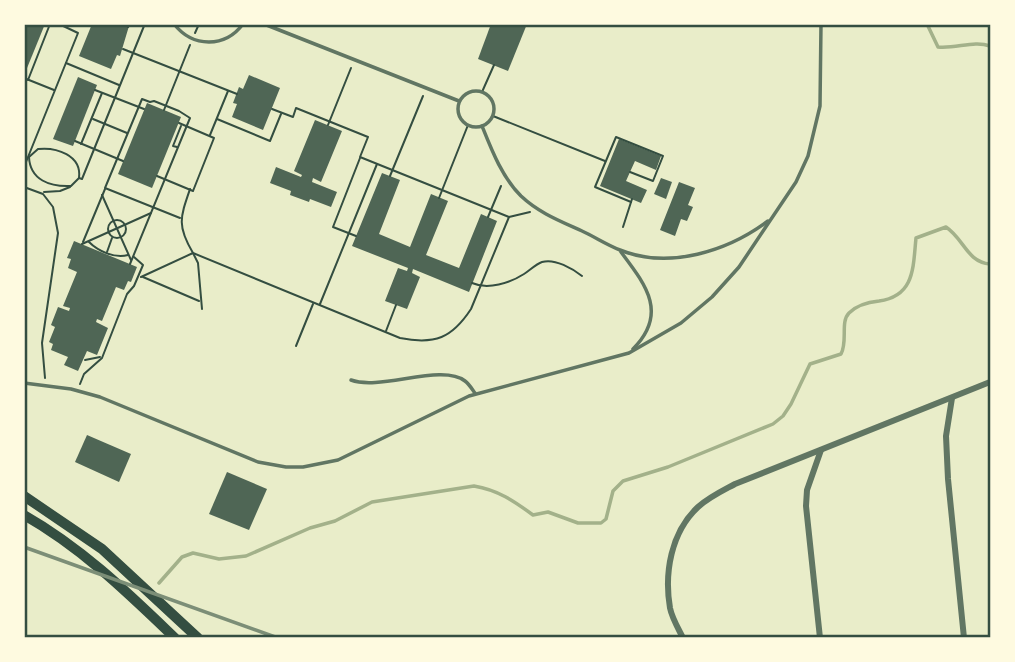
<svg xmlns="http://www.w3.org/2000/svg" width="1015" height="662" font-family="Manrope,sans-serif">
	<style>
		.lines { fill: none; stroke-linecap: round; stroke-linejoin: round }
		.stream { stroke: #a3b18a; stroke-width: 3.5 }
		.building { fill: #4f6655 }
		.path { stroke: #344e41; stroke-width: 2 }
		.service { stroke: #617663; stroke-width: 3.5 }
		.minor { stroke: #617663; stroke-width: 6 }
		.primary { stroke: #344e41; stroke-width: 10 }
		.rail { stroke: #7c8e77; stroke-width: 3.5 }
		.neatline { fill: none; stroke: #344e41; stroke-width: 2.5 }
	</style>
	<rect width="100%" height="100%" fill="#e9edc9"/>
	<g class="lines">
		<g class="stream">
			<path d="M927,24L938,47C956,49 974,40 990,46"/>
			<path d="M159,583L182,557L193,553L219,559L246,556L310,528L335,521L372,502L474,486C498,490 514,501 533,515L548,512L578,523H601L606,519L613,491L623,481L668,467L773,424L783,416L791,404L810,364L841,354C848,341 840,322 849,313C857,305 869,302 879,301C915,296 913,267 916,238L946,227C964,239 967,262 990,264"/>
		</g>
	</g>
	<g class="building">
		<polygon points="24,24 45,24 25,73 24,73"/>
		<polygon points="92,24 129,26 120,56 117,55 111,69 79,56"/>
		<polygon points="491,24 527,24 508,71 478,59"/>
		<polygon points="249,75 280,88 263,130 232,117 237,104 233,103 239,87 243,89"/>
		<polygon points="78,77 97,85 73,146 53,139"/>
		<polygon points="147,103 181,117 152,188 118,174"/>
		<polygon points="315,120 342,131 321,182 313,178 312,182 337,192 331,207 310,199 309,202 290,195 291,191 270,183 276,167 301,177 302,175 294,171"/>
		<polygon points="619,139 661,156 656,170 635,161 630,172 626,181 647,190 641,203 600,186"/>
		<polygon points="382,173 400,180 379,234 410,247 431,194 448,201 426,255 459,268 481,214 497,221 469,292 413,269 412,273 420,277 407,309 385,301 398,268 407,271 408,268 352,246"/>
		<polygon points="661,178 672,182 666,199 654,194"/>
		<polygon points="679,182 695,188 688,205 693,207 687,221 681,219 675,236 660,230"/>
		<polygon points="74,241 137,267 131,282 128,281 124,290 116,287 102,321 97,319 96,322 108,328 97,355 87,351 78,371 64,365 68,357 51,350 53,344 49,342 55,327 51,325 58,307 69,311 70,308 63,306 77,272 68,268 71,259 67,258"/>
		<polygon points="87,435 131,454 119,482 75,462"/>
		<polygon points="227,472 267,489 249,530 209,514"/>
	</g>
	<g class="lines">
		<g class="path">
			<polyline points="128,27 131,24"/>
			<polyline points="195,33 199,24"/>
			<polyline points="123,49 237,94"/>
			<polyline points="66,63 119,85"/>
			<polyline points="24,78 54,90"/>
			<polyline points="28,80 50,24"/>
			<polyline points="95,90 144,109"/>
			<polyline points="482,92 494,65"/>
			<polyline points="272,109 293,117 296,108 368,137 360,157 509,217 530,212"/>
			<polyline points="164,110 190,45"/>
			<polyline points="493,116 605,161"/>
			<polyline points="93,119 127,133"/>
			<polyline points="217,119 270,141 281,114"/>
			<polyline points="328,125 351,68"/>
			<polyline points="210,135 228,91"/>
			<polyline points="75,141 123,161"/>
			<polyline points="81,144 102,93"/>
			<polyline points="177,147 173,146 181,126"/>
			<path d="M38,149C56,147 82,155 79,178L71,186C50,187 30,180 29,157Z"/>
			<polyline points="24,167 78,33 59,24"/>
			<polyline points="630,172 653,181 663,156 616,137 595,187 631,202"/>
			<polyline points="157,176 193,191 214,138 179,123"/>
			<polyline points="390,176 423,96"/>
			<polyline points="79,178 82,179 144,26 139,24"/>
			<polyline points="24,187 43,194 53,207 58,233 42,343 45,378"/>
			<path d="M190,189C180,218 177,226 193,253L400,338C435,345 452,338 471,309L509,217"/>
			<polyline points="44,192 60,191 70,187"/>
			<polyline points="102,195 131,260"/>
			<polyline points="439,198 468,125"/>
			<polyline points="488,217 501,186"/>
			<circle cx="117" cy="229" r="9"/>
			<polyline points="623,227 632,199"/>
			<polyline points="356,236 333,227 360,158"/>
			<polyline points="83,242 105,189"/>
			<path d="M89,242C98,251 115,259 128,255"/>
			<polyline points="82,244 151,213"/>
			<polyline points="107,252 112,238"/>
			<polyline points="130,264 190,118 179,111 154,101 150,102 142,99 105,188 180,218"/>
			<polyline points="141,277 193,253 198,263 202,309"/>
			<polyline points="143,277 199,301"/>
			<path d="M472,283C488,290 510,283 524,274C529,271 536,264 542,262C555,258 573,269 582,276"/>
			<polyline points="320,304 377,164"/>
			<polyline points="386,331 396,305"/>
			<polyline points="296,346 313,304"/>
			<polyline points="85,360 100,357"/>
			<polyline points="80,384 84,374 102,358 127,294 134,286 143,265 134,257"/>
		</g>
		<g class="service">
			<path d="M174,24C193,48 225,48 243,24"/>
			<polyline points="264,24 459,101"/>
			<circle cx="476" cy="109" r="18"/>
			<path d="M482,126C492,151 502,177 521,196C539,213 560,221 582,231C595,237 607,245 620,250C669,270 728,251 768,221"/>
			<path d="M621,252C645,284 669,313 633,349"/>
			<path d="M351,380C380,391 442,363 465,381C469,384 472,389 475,393"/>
			<polyline points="24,383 71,389 100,397 258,462 286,467 303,467 338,460 469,396 629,353 681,323 712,297 739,267 796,182 808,156 820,106 821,24"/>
		</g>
		<g class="minor">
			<polyline points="952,398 946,436 948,479 964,638"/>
			<path d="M683,638C678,628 672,618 670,608C664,573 671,532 698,507C709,497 722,491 735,484L990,382"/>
			<polyline points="820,638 806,506 807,490 821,450"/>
		</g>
		<g class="primary">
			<polyline points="24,496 102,549 198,638"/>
			<path d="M24,515C82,548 127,592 175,638"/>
		</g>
		<polyline class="rail" points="24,547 278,638"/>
	</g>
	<rect width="1015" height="662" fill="none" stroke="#fefae0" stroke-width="52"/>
	<rect x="26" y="26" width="963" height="610" class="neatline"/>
</svg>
